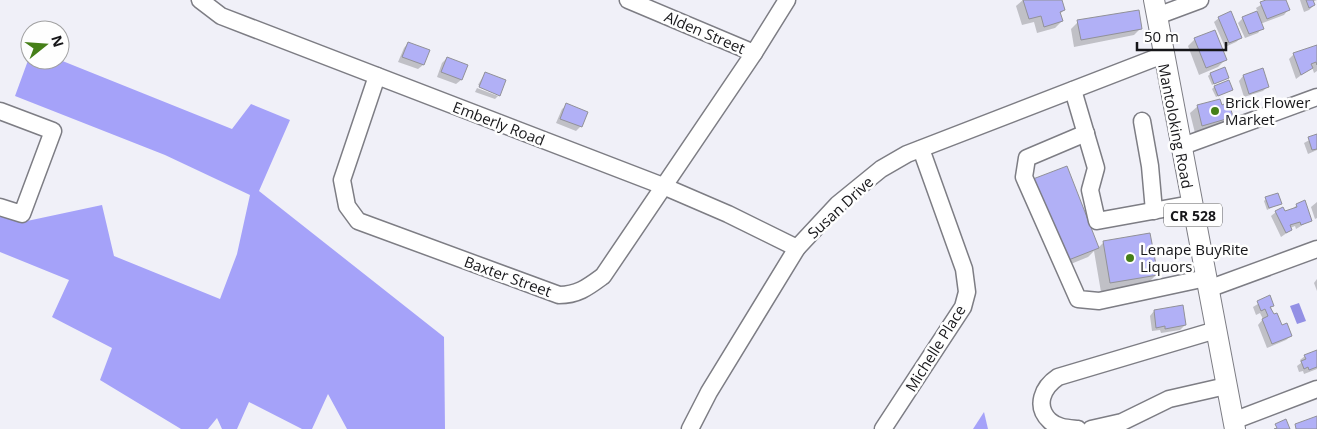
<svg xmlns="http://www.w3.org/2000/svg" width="1317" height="429" font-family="'Open Sans',sans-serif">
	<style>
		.forest { fill: #a5a2f9 }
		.water { fill: #9390e5 }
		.shadow { fill: #0003 }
		.building { fill: #b1b0f6; stroke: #919198 }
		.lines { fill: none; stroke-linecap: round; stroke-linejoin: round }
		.minor-casing { stroke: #7d7d84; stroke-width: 19 }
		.major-casing { stroke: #7d7d84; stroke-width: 22 }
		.minor { stroke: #fff; stroke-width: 16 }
		.major { stroke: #fff; stroke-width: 20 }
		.poi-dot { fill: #457f18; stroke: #fefefe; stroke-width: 2 }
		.labels { text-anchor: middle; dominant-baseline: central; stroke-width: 5; stroke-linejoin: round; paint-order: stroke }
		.shield { fill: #fefefe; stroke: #5c5c5e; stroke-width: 1 }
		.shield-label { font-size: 14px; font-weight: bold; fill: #161619 }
		.street-label { font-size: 15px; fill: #161619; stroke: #fefefe }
		.poi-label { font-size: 15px; fill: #161619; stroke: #fefefe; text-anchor: start }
	</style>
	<rect width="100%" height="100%" fill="#f0f0f8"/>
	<g class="forest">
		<polygon points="30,55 30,60 60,60 232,129 251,104 290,120 259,191 444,337 445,429 347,429 328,394 312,429 302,429 249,402 237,429 222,429 217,418 208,429 181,429 100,380 112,348 52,317 69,280 0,252 0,211 27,221 102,205 114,256 220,299 237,254 250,195 165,155 15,96"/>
		<polygon points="984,412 988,429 973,429"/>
	</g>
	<polygon class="water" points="1299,303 1306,321 1297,324 1290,306"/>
	<g class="shadow">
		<polygon points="1023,0 1060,0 1064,10 1060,14 1062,21 1055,28 1037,33 1034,22 1022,25 1016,6"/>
		<polygon points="1269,0 1284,0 1288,10 1284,15 1260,24 1262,28 1258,33 1245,38 1238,23 1243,18 1258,12 1256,8"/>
		<polygon points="1300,0 1317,0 1312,2 1314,5 1309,10 1304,12"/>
		<polygon points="1219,18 1241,38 1236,42 1225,47 1214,22"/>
		<polygon points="1078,22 1141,28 1134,35 1074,47 1071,29"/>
		<polygon points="1195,39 1225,60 1218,67 1199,75 1188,46"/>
		<polygon points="408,43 428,51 423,65 418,69 398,62 404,48"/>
		<polygon points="1317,47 1317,71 1314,73 1312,67 1296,79 1289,59 1294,54"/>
		<polygon points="447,58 461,80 456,84 437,77 442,63"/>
		<polygon points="1263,70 1268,86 1263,91 1244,97 1239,81 1243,76"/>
		<polygon points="485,73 499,94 478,85"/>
		<polygon points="1210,74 1228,78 1212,85 1208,76"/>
		<polygon points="1214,87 1231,90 1216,97 1212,89"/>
		<polygon points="477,88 498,96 495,99 475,92"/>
		<polygon points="567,105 581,126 576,131 556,123 562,109"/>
		<polygon points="1198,106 1232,116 1225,124 1195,133 1190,113"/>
		<polygon points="1317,136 1317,150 1308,154 1304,143"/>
		<polygon points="1025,190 1098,248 1104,242 1156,275 1147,284 1101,292 1094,251 1088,257 1056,270"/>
		<polygon points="1266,199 1281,203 1267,210 1264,201"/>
		<polygon points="1317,202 1317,218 1315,219 1311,207"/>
		<polygon points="1297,205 1311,220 1296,229 1295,226 1290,228 1291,230 1281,237 1271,216 1276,212 1284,213 1292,209"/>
		<polygon points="1317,279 1317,291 1314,283"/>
		<polygon points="1269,297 1273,316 1291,336 1286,340 1267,348 1258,325 1263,319 1260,313 1256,315 1253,307"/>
		<polygon points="1154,311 1185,325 1180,330 1161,333 1160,330 1152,331 1150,316"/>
		<polygon points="1317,351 1317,369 1304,374 1303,371 1299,372 1297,366 1301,363 1300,360 1305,356"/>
	</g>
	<g class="building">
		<polygon points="1023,0 1062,0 1065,10 1060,12 1063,21 1044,27 1041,16 1029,19"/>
		<polygon points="1266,0 1286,0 1290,10 1267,19 1260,2"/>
		<polygon points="1306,0 1313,0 1315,5 1309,8"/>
		<polygon points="1139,10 1142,29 1081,40 1077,20"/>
		<polygon points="1231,11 1242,38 1229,43 1218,17"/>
		<polygon points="1257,11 1264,29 1249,34 1242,17"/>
		<polygon points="1215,30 1227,60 1206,68 1194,38"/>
		<polygon points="408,42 430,50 424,65 402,57"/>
		<polygon points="1317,45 1317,65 1316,62 1311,64 1313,68 1301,75 1293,53"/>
		<polygon points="447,57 468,65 462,80 441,72"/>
		<polygon points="1225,67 1229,78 1214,84 1210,73"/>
		<polygon points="1263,68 1269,87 1249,94 1243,75"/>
		<polygon points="485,72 506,80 500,96 479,87"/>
		<polygon points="1229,80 1233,90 1218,96 1214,86"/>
		<polygon points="1220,99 1222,105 1229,102 1233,117 1202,126 1197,105"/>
		<polygon points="566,103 588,112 582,127 560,119"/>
		<polygon points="1317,134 1317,149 1312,150 1308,137"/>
		<polygon points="1067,166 1099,248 1066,261 1033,179"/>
		<polygon points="1278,193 1282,204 1269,208 1265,197"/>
		<polygon points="1305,200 1312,221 1301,225 1300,222 1290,225 1292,230 1286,233 1275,211 1283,207 1285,211 1297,207 1296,204"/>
		<polygon points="1150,233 1158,275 1110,283 1103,241"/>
		<polygon points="1270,295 1274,306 1270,307 1274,314 1277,313 1282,325 1287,323 1292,336 1272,344 1262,319 1268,316 1265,309 1261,311 1257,301"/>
		<polygon points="1183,305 1186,325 1165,329 1165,326 1156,328 1154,310"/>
		<polygon points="1317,350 1317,367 1309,370 1308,367 1304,369 1301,361 1306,359 1304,355"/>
		<polygon points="1317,416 1317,429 1296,429 1295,424"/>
		<polygon points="1286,419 1290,429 1274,429 1277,428 1275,424"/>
	</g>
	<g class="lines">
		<g class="minor-casing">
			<g id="minor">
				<polyline points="200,0 221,16 663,186 728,214 797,248"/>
				<polyline points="628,0 754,53"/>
				<polyline points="1157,16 1200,0"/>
				<path d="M377,76L342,180L347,206L358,221L559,295C578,295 588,287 603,276L754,53L787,0"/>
				<polyline points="1073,90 1096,168 1090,190 1097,221 1191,204"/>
				<polyline points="0,111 53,131 22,214 0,207"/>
				<polyline points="1142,121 1150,166 1154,211"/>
				<polyline points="1086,133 1027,158 1024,177 1078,299 1099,301 1206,278"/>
				<polyline points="1180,147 1317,97"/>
				<polyline points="1208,289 1317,249"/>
				<polyline points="1233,421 1317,389"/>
				<polyline points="690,429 709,392 797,248 838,204 881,169 907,154 1163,55"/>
				<polyline points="883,429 963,307 967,292 964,269 921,149"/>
				<path d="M1078,429C1068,428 1058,428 1050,421C1034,406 1043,387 1058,377L1216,330"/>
				<polyline points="1091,429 1122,422 1169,399 1226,386"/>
			</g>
		</g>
		<g class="major-casing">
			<polyline id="major" points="1154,0 1235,429"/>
		</g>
		<use href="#minor" class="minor"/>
		<use href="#major" class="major"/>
	</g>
	<g class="poi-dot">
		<circle cx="1215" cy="111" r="5"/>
		<circle cx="1130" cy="258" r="5"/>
	</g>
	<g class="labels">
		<rect class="shield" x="1164" y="203.5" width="58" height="23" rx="4"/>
		<g class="shield-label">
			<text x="1193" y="215">CR 528</text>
		</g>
		<g class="street-label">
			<text transform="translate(705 32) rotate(23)">Alden Street</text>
			<text transform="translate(499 123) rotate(21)">Emberly Road</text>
			<text transform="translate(1176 126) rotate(79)">Mantoloking Road</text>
			<text transform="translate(840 207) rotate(-43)">Susan Drive</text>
			<text transform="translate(508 276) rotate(20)">Baxter Street</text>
			<text transform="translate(935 348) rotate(-58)">Michelle Place</text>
		</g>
		<g class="poi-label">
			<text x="1225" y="102">Brick Flower<tspan x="1225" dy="17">Market</tspan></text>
			<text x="1140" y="249">Lenape BuyRite<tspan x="1140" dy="17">Liquors</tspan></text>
		</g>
	</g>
	<g transform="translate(45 45) rotate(73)"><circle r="24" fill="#fefefe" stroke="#a1a1a2"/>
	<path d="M0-4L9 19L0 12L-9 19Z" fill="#457f18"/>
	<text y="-8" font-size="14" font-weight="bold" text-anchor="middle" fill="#161619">N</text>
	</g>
	<path d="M1137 42v8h89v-8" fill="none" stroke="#161619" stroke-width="2.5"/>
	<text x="1144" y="42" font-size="15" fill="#161619" stroke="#fefefe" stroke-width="4" paint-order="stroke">50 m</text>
</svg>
